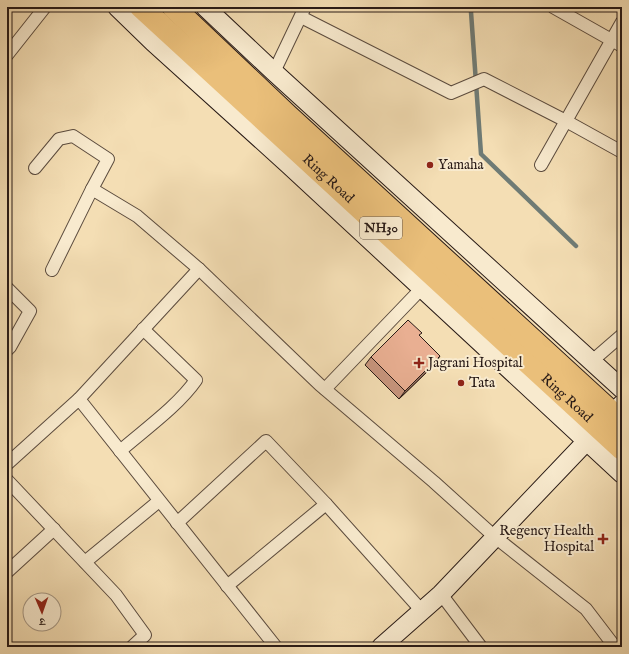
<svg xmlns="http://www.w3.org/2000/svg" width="629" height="654" font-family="'IM FELL English','Noto Serif Devanagari',serif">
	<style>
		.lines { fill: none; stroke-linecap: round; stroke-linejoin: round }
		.stream { stroke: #6f7b75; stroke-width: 4.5 }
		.street-casing { stroke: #5b4b3e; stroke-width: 14 }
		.secondary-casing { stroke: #281a16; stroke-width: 20 }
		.highway-casing { stroke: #281a16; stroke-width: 24 }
		.street { stroke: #f8eace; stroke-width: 12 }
		.secondary { stroke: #f8eace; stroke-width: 18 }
		.highway { stroke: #eabf7a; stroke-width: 22 }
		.wall { fill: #c8967e; stroke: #281a16 }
		.shaded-wall { fill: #a37a66; stroke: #281a16 }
		.building { fill: #e9af92; stroke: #281a16 }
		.poi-dot { fill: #8f2418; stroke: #f8eace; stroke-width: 1.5 }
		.labels { text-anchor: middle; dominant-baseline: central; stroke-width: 4; stroke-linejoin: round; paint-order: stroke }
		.shield { fill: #f8eace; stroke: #66584d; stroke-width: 1 }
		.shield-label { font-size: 13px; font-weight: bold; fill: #281a16 }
		.poi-label { font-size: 14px; fill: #281a16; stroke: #f8eace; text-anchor: start }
		.street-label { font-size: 14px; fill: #281a16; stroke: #f8eace }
	</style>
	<rect width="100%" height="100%" fill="#f4deb4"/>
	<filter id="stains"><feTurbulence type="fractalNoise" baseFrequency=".005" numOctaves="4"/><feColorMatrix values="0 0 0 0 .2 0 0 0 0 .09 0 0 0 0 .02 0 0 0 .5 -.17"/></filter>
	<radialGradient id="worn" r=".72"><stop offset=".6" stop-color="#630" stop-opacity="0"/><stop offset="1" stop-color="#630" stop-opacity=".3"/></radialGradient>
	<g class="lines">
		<polyline class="stream" points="472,7 471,12 481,154 576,246"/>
		<g class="street-casing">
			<g id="street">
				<polyline points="553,7 622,46"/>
				<polyline points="301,17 451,93 484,79 566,121 622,152"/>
				<polyline points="7,55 45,7"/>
				<polyline points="274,72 305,7"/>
				<polyline points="541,165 622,22"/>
				<polyline points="35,168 59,139 73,136 108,159 92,189"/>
				<polyline points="52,270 92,189 137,216 199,269"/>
				<polyline points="7,288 30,311 10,347 7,350"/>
				<polyline points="592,361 622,335"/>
				<polyline points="325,389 422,288"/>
				<polyline points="79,399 199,269 320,385 434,482 495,537 586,609 615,647"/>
				<path d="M120,451C144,430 178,406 196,380L143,329"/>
				<polyline points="7,464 79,399 276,647"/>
				<polyline points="7,480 116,595 145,635 132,647"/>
				<polyline points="177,523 266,441 326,504"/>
				<polyline points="85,562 159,501"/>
				<polyline points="7,572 54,529"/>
				<polyline points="227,586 326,504 422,611"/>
				<polyline points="441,594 481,647"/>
			</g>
		</g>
		<g class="secondary-casing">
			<g id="secondary">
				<polyline points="117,7 153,42 289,165 622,474"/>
				<polyline points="205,7 274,72 622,389"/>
				<polyline points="381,647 441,594 622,404"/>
			</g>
		</g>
		<g class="highway-casing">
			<g id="highway">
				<path id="s1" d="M141,7L622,449"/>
				<polyline points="173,7 287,115 622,422"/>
			</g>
		</g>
		<use href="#street" class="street"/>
		<use href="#secondary" class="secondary"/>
		<use href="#highway" class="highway"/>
	</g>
	<polygon class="wall" points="420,336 434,365 399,399 365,365 371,357"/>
	<polygon class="shaded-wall" points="440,356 434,365 399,399 405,391"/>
	<polygon class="building" points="408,320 422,333 419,335 440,356 405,391 371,357"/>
	<g class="poi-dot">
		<circle cx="430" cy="165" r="4"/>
		<path d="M417 357h4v4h4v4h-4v4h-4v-4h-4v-4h4z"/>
		<circle cx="461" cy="383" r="4"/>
		<path d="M601 533h4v4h4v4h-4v4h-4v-4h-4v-4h4z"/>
	</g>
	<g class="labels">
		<rect class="shield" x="360" y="217" width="42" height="22" rx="3"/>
		<g class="shield-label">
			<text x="381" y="228">NH30</text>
		</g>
		<g class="poi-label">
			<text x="438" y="165">Yamaha</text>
			<text x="428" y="363">Jagrani Hospital</text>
			<text x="469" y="383">Tata</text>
			<text x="594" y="531" text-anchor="end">Regency Health<tspan x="594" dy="16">Hospital</tspan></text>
		</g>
		<g class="street-label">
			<text stroke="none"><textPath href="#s1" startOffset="254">Ring Road</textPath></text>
			<text stroke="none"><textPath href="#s1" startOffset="578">Ring Road</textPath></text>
		</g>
	</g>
	<rect width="629" height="654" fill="none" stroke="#f4deb4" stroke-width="24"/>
	<rect x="8" y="8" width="613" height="638" fill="none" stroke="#281a16" stroke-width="2"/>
	<rect x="12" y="12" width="605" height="630" fill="none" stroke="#281a16"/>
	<g transform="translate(42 612) rotate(178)"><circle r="19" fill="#f8eace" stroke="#a59784"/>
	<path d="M0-3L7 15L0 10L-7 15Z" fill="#8f2418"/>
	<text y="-6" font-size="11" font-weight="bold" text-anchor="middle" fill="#281a16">उ</text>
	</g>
	<rect width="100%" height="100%" filter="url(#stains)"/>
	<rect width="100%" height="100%" fill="url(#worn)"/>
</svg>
